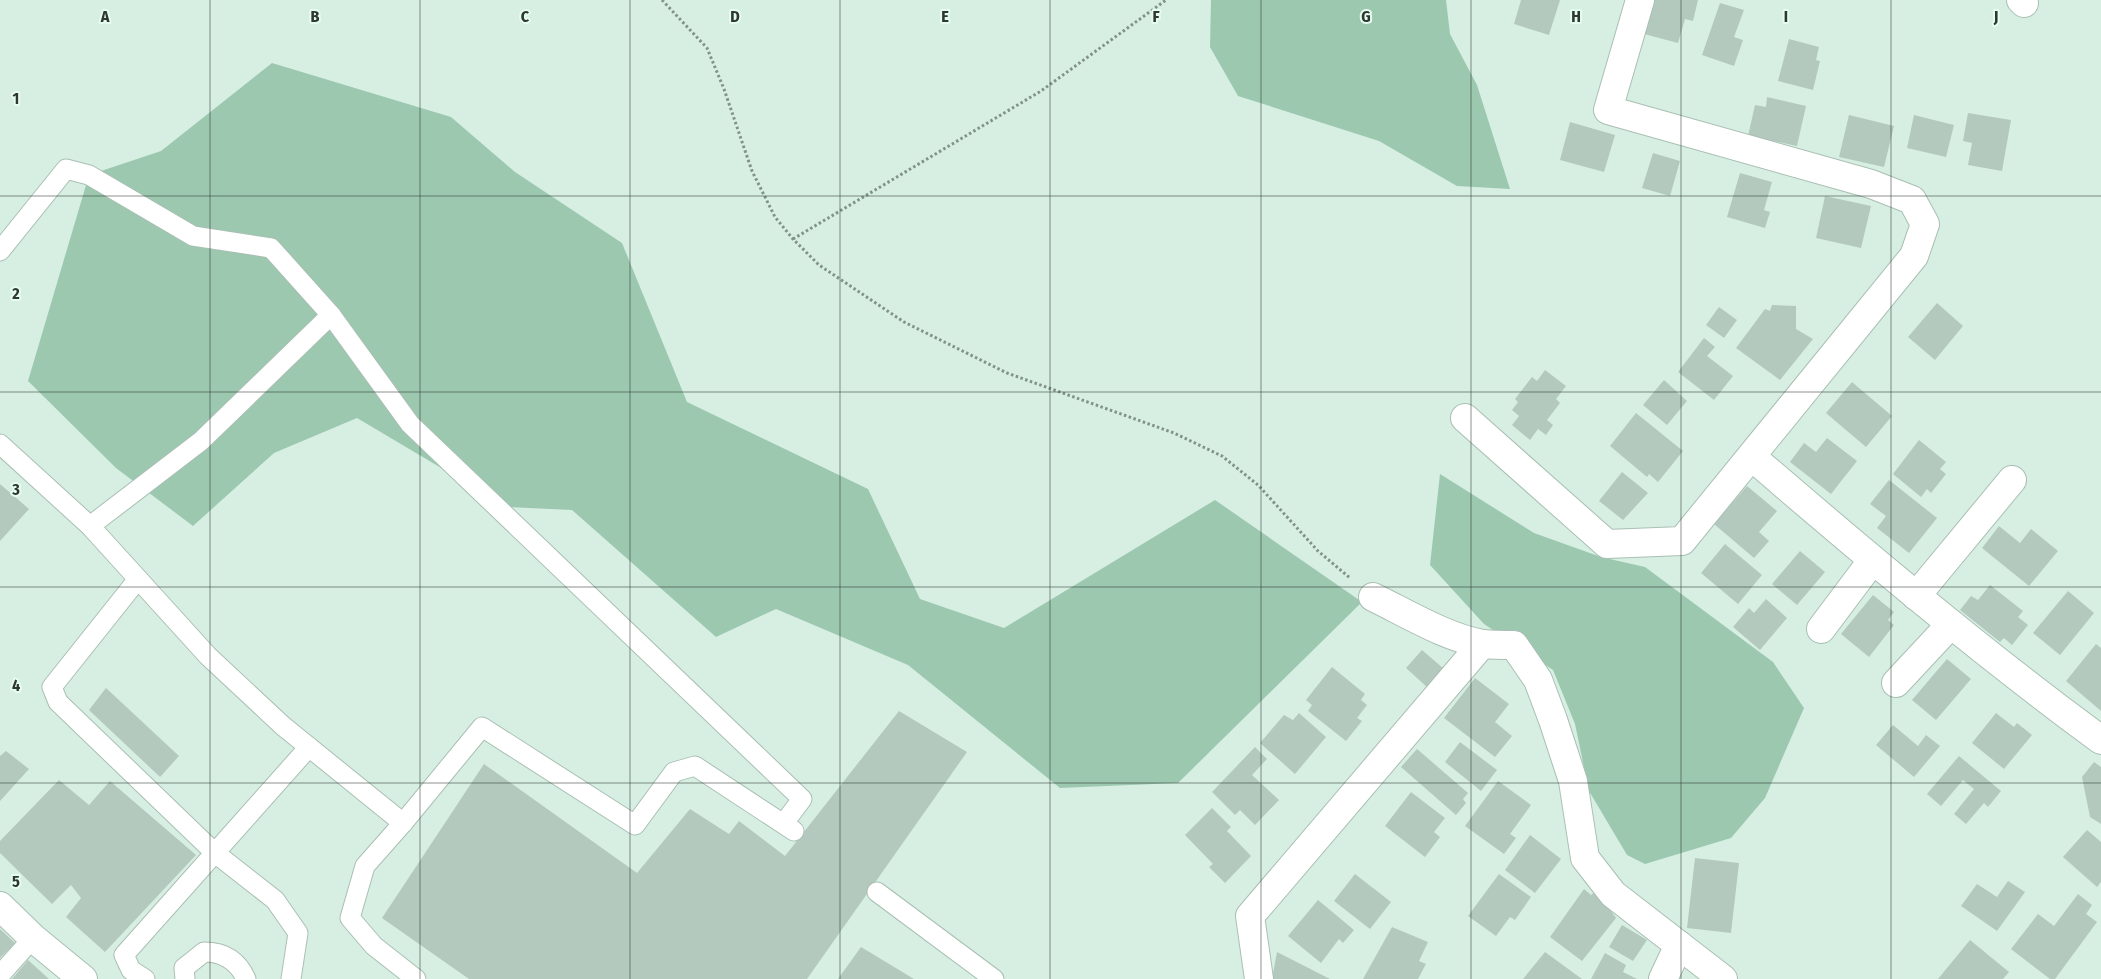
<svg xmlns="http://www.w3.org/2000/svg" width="2101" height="979" font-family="'Fira Sans Condensed',sans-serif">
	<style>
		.green { fill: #9cc8b0 }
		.building { fill: #b3c9bd }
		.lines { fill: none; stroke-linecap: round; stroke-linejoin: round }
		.service-casing { stroke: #a9bfb3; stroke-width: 21 }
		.minor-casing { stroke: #a9bfb3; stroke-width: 30 }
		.path { stroke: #829289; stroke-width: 3; stroke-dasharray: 2.5 2.5; stroke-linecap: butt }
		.service { stroke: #fff; stroke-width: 19 }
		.minor { stroke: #fff; stroke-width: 28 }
		.grid { fill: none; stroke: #2e3732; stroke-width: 1; stroke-opacity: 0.55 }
		.grid-label { font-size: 16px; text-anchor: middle; font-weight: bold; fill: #2e3732; stroke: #e5fdef; stroke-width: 4; stroke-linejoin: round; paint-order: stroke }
	</style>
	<rect width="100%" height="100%" fill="#d7efe2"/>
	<g class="green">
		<polygon points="1211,0 1446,0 1450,34 1477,85 1510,189 1457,186 1379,141 1238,96 1210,47"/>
		<polygon points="272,63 451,117 515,172 622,243 687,402 868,489 920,599 1004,628 1215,500 1362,602 1178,783 1060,788 908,665 776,609 716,637 572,510 507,507 357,418 274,453 193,526 116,468 28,381 89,175 161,151"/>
		<polygon points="1440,474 1534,533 1601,557 1645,567 1773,662 1804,708 1765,798 1731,838 1645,864 1627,855 1589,791 1575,724 1553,670 1484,624 1430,565"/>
	</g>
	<g class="building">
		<polygon points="1521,0 1560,0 1549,35 1514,24"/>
		<polygon points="1653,0 1698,0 1693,21 1685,19 1678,43 1644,34"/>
		<polygon points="1720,3 1744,10 1734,37 1743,40 1734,66 1702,55"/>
		<polygon points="1789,39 1819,47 1816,60 1820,61 1813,90 1778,81"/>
		<polygon points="1767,97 1806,106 1797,146 1748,136 1755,105 1766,107"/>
		<polygon points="1968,113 2011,120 2002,171 1968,165 1972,143 1963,141"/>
		<polygon points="1849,115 1894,126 1884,167 1839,157"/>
		<polygon points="1914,115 1954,125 1946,157 1907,148"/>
		<polygon points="1570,122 1615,135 1604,172 1560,160"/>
		<polygon points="1653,153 1680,161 1670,196 1642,188"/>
		<polygon points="1740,173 1772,182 1764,210 1770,212 1765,228 1727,217"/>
		<polygon points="1825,196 1871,206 1861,248 1816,238"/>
		<polygon points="1937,303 1963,326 1935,360 1908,337"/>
		<polygon points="1772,305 1796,306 1796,329 1813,339 1780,380 1736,348 1765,309 1770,311"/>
		<polygon points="1719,307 1737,320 1724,338 1706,325"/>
		<polygon points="1704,338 1715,347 1707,356 1733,376 1714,400 1678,372"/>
		<polygon points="1545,370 1566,386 1556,399 1560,403 1547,420 1553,425 1546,435 1538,429 1530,440 1512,425 1519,416 1512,410 1518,402 1515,399 1532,377 1537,381"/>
		<polygon points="1664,380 1687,401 1667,425 1643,405"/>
		<polygon points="1852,382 1892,416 1866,447 1826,413"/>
		<polygon points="1636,413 1683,451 1658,482 1649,474 1647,477 1610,446"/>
		<polygon points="1827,438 1857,461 1831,494 1790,462 1804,443 1816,452"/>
		<polygon points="1919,440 1946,462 1940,469 1946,474 1931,493 1927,489 1921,497 1893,474"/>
		<polygon points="1622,472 1648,493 1623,520 1599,501"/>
		<polygon points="1889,480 1937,518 1909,553 1877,528 1886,516 1870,504"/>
		<polygon points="0,484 29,509 0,541"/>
		<polygon points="1747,486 1777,511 1759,532 1769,541 1754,558 1714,524"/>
		<polygon points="1999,526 2020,543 2031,529 2058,551 2029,586 1982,548"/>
		<polygon points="1725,544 1762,575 1738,604 1701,573"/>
		<polygon points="1800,551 1825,572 1797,605 1772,584"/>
		<polygon points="1990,585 2023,611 2018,617 2028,625 2012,645 2004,638 2000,642 1960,610 1971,596 1978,600"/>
		<polygon points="2068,591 2094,613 2060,655 2033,633"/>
		<polygon points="1873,595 1894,612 1888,620 1894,625 1869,657 1841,634"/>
		<polygon points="1766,599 1787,618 1760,650 1733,627 1749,608 1754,613"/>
		<polygon points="2096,644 2101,648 2101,711 2066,681"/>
		<polygon points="1422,650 1444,669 1428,688 1406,668"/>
		<polygon points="1947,659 1971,679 1936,720 1912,700"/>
		<polygon points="1332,667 1365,694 1361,700 1367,705 1357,718 1362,721 1346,741 1308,711 1312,705 1306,700"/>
		<polygon points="1475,678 1509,704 1495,722 1512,736 1495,757 1444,718"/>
		<polygon points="106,688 179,756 160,777 89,710"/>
		<polygon points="899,711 967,752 807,979 469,979 382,918 484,764 637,873 690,809 729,834 739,821 785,856"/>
		<polygon points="1299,713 1326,737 1295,774 1260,743 1284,715 1293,720"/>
		<polygon points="1996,713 2014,727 2017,723 2032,735 2004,769 1972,743"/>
		<polygon points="1893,725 1918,746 1926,735 1940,746 1914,777 1876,745"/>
		<polygon points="1460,742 1497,770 1481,791 1445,762"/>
		<polygon points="1255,747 1267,759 1252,775 1279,800 1255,825 1240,810 1235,815 1212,792"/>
		<polygon points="1417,749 1468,793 1463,799 1466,803 1456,815 1401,767"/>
		<polygon points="6,751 29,769 0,801 0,756"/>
		<polygon points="1959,756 2001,791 1988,807 1984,803 1966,824 1954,814 1974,789 1963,780 1941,806 1927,794"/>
		<polygon points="2094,762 2101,767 2101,824 2090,817 2082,777"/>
		<polygon points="59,780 89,805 110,781 196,855 105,952 66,917 81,898 71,885 52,904 0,853 0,841"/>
		<polygon points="1498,781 1531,805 1510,834 1516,838 1504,854 1465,826"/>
		<polygon points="1411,792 1445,818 1434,832 1440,837 1425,857 1385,826"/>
		<polygon points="1212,808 1231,827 1227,831 1251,856 1225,883 1209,867 1213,864 1185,835"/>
		<polygon points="2087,830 2101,842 2101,882 2097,887 2063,857"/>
		<polygon points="1530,835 1561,859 1535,893 1505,870"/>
		<polygon points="1695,858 1739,863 1731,933 1687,928"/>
		<polygon points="1355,874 1391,902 1370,929 1334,901"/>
		<polygon points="1499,874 1531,897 1515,920 1510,917 1496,936 1468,916"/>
		<polygon points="2008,881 2025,892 1997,931 1961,906 1977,884 1997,897"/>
		<polygon points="1584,889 1591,895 1596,891 1616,918 1582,961 1550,937"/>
		<polygon points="2078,894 2092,905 2086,914 2097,922 2055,979 2050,979 2011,949 2038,914 2054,926"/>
		<polygon points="1318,900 1354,930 1343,943 1339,939 1321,963 1288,936"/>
		<polygon points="1622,925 1647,940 1633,961 1609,947"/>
		<polygon points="1392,927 1428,942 1419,961 1426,964 1418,979 1363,979"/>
		<polygon points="0,929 15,943 0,958"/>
		<polygon points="1970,940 2009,972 2003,979 1938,979"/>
		<polygon points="861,947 914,979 838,979"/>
		<polygon points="1277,952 1330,979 1272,979"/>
		<polygon points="1545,952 1582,979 1523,979"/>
		<polygon points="1605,953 1626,965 1623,972 1637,979 1591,979"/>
		<polygon points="28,960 49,979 12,979"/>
	</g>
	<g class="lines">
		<g class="service-casing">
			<g id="service">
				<polyline points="0,251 66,169 89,175 193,236 271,248 331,315 201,441 90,526"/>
				<polyline points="331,315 410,424 802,799 784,823"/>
				<polyline points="0,444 90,526 208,656 283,726 403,823"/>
				<polyline points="138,579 52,687 58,702 215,853 275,900 298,933 291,979"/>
				<polyline points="877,892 994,979"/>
				<polyline points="0,975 33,938"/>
				<polyline points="145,979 131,970 124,955 309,747"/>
				<path d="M185,979L184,968L204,952C224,952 238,961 246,979"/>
				<polyline points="416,979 374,946 350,918 365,866 403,823 482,727 635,825 674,772 695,766 794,831"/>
			</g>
		</g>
		<g class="minor-casing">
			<g id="minor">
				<polyline points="2021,0 2024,3"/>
				<polyline points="1465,418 1607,544 1682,541 1914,256 1925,224 1912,200 1871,184 1608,110 1640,0"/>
				<path d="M1752,457C1866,555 1980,651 2101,740"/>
				<polyline points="1916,596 2012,480"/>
				<path d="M1373,597C1406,613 1447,638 1483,644C1493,645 1504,645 1514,645L1538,680L1553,720L1573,781L1585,858L1613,894L1723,979"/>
				<polyline points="1821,629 1872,561"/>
				<polyline points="1896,683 1951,624"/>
				<polyline points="0,906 33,938 83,979"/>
				<polyline points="1259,979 1250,916 1482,644"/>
				<polyline points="1663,979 1679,945"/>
			</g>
		</g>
		<g class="path">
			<polyline points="662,0 707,48 724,89 752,171 775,217 793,239 819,265 904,322 1007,373 1174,433 1222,456 1258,485 1318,551 1350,578"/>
			<polyline points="793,239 1041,91 1166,0"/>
		</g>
		<use href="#service" class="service"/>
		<use href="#minor" class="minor"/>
	</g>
	<path class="grid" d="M210,0V979M420,0V979M630,0V979M840,0V979M1050,0V979M1261,0V979M1471,0V979M1681,0V979M1891,0V979M0,196H2101M0,392H2101M0,587H2101M0,783H2101"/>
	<g class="grid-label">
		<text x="105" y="22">A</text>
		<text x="315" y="22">B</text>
		<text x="525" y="22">C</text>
		<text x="735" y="22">D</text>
		<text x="945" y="22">E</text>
		<text x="1156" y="22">F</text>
		<text x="1366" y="22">G</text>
		<text x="1576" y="22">H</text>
		<text x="1786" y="22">I</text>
		<text x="1996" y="22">J</text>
		<text x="16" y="104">1</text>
		<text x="16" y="299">2</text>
		<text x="16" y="495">3</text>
		<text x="16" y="691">4</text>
		<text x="16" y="887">5</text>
	</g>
</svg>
